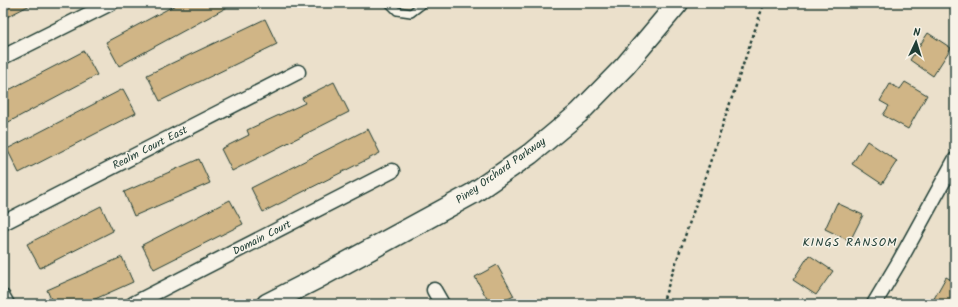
<svg xmlns="http://www.w3.org/2000/svg" width="958" height="307" font-family="Kalam,sans-serif">
	<style>
		.building { fill: #d0b586; stroke: #1f3d34 }
		.lines { fill: none; stroke-linecap: round; stroke-linejoin: round }
		.lane-casing { stroke: #1f3d34; stroke-width: 10 }
		.street-casing { stroke: #1f3d34; stroke-width: 17 }
		.secondary-casing { stroke: #1f3d34; stroke-width: 23 }
		.path { stroke: #1f3d34; stroke-width: 2.5; stroke-dasharray: 3 3; stroke-linecap: butt }
		.lane { stroke: #f7f3e8; stroke-width: 7 }
		.street { stroke: #f7f3e8; stroke-width: 14 }
		.secondary { stroke: #f7f3e8; stroke-width: 20 }
		.labels { text-anchor: middle; dominant-baseline: central; stroke-width: 3; stroke-linejoin: round; paint-order: stroke }
		.street-label { font-size: 11px; fill: #1f3d34; stroke: #f7f3e8 }
		.neighbourhood-label { font-size: 12px; letter-spacing: 1px; fill: #1f3d34; stroke: #f7f3e8 }
	</style>
	<rect width="100%" height="100%" fill="#ebe0cb"/>
	<filter id="ink" filterUnits="userSpaceOnUse"><feTurbulence type="fractalNoise" baseFrequency=".025" numOctaves="2"/><feDisplacementMap in="SourceGraphic" scale="8" xChannelSelector="R" yChannelSelector="G"/><feConvolveMatrix kernelMatrix="1 2 1 2 8 2 1 2 1" color-interpolation-filters="sRGB"/></filter>
	<g filter="url(#ink)">
		<g class="building">
			<polygon points="3,3 34,3 3,19"/>
			<polygon points="179,3 235,3 119,66 106,42"/>
			<polygon points="265,19 277,44 160,101 147,75"/>
			<polygon points="928,33 951,48 933,76 910,60"/>
			<polygon points="84,51 97,75 3,125 3,93"/>
			<polygon points="334,82 349,112 232,171 221,149 249,135 247,130 305,103 302,98"/>
			<polygon points="905,82 927,95 908,129 883,115 889,106 880,101 890,84 900,89"/>
			<polygon points="123,89 136,113 19,173 7,149"/>
			<polygon points="368,129 380,153 263,212 251,188"/>
			<polygon points="867,141 897,161 882,184 852,164"/>
			<polygon points="199,159 210,183 134,216 124,192"/>
			<polygon points="230,200 243,224 154,269 142,245"/>
			<polygon points="837,203 863,215 850,241 825,229"/>
			<polygon points="101,206 113,231 40,268 27,244"/>
			<polygon points="809,255 833,271 816,295 793,280"/>
			<polygon points="122,257 133,282 84,304 53,304 47,290"/>
			<polygon points="497,265 514,296 498,304 490,304 475,277"/>
			<polygon points="946,277 955,282 955,304 931,304"/>
		</g>
		<g class="lines">
			<g class="lane-casing">
				<polyline id="lane" points="389,3 397,11 411,13 424,3"/>
			</g>
			<g class="street-casing">
				<g id="street">
					<polyline points="3,57 111,3"/>
					<polyline points="3,223 298,72"/>
					<polyline points="434,290 442,304"/>
					<polyline points="3,297 7,304"/>
					<polyline points="133,304 392,171"/>
					<polyline points="874,304 899,262 955,160"/>
				</g>
			</g>
			<g class="secondary-casing">
				<polyline id="secondary" points="267,304 318,278 472,194 530,154 579,113 625,66 678,3"/>
			</g>
			<polyline class="path" points="662,304 764,3"/>
			<use href="#lane" class="lane"/>
			<use href="#street" class="street"/>
			<use href="#secondary" class="secondary"/>
		</g>
	</g>
	<g class="labels">
		<g class="street-label">
			<text transform="translate(150 148) rotate(-27)">Realm Court East</text>
			<text transform="translate(501 171) rotate(-35)">Piney Orchard Parkway</text>
			<text transform="translate(262 238) rotate(-27)">Domain Court</text>
		</g>
		<g class="neighbourhood-label">
			<text x="850" y="242">KINGS RANSOM</text>
		</g>
	</g>
	<rect width="958" height="307" fill="none" stroke="#f7f3e8" stroke-width="16"/>
	<rect x="8" y="8" width="942" height="291" fill="none" stroke="#1f3d34" stroke-width="1.5" filter="url(#ink)"/>
	<g transform="translate(916 42) rotate(4)" stroke="#f7f3e8" stroke-width="3" paint-order="stroke">
	<path d="M0-3L7 15L0 10L-7 15Z" fill="#1f3d34"/>
	<text y="-6" font-size="11" font-weight="bold" text-anchor="middle" fill="#1f3d34">N</text>
	</g>
</svg>
